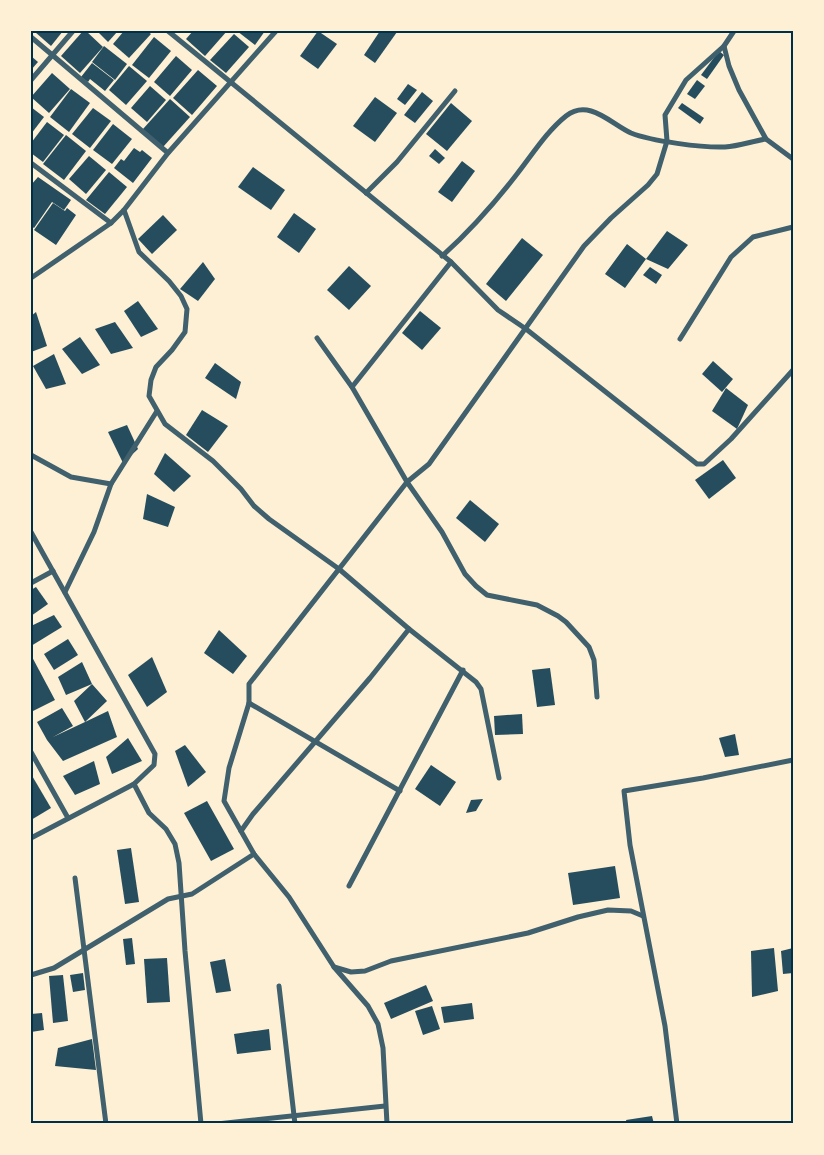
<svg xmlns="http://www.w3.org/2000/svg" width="824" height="1155" font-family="Karla,sans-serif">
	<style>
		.building { fill: #264d5e }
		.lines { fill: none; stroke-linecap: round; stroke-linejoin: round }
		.minor { stroke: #3f606c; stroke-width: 5 }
		.neatline { fill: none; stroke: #003049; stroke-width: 2 }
	</style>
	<rect width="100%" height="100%" fill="#fdf0d5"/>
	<g class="building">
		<polygon points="36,31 63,31 51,46 35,32"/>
		<polygon points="83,31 86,31 103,47 80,73 61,56"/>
		<polygon points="97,31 118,31 108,42"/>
		<polygon points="124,31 147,31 151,34 129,58 113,44"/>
		<polygon points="193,31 227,31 205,56 186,39"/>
		<polygon points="237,31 265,31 255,45"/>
		<polygon points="318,31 337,44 318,69 300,56"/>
		<polygon points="380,31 397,32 375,63 364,55"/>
		<polygon points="234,34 249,47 226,73 210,60"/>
		<polygon points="154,37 171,51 149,78 132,65"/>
		<polygon points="104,46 127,64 115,80 92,62"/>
		<polygon points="719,51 724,55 707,79 701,75"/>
		<polygon points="31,56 38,62 31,70"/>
		<polygon points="176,56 192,70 170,96 154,82"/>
		<polygon points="92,63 114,80 105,91 90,79 88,82 81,77"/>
		<polygon points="129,66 147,81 126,105 109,90"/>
		<polygon points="198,70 217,86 192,115 173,98"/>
		<polygon points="52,73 70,89 49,113 31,97"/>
		<polygon points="697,80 705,86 695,99 687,94"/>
		<polygon points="408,84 417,90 405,105 397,99"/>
		<polygon points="150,86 166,100 147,122 131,108"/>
		<polygon points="71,89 90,103 69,132 50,117"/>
		<polygon points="422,92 433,101 415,123 404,115"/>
		<polygon points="375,97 397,113 375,142 353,126"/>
		<polygon points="170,99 190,117 163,147 143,129"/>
		<polygon points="451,103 472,121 447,151 426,134"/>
		<polygon points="682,103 704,118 700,124 678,108"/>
		<polygon points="31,107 44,117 31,134"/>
		<polygon points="93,108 111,121 90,148 72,134"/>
		<polygon points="47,122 64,135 43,162 31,153 31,143"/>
		<polygon points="113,124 132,139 112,164 93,150"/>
		<polygon points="66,135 86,151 64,180 43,164"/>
		<polygon points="134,148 140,152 142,150 152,158 133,183 114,168 121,159 124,161"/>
		<polygon points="435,149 445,158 439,164 429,156"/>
		<polygon points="89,156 106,170 86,194 69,179"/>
		<polygon points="462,161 475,171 452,202 438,192"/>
		<polygon points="253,167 285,190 271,210 238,187"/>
		<polygon points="109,172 127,187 105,214 86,200"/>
		<polygon points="38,177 71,200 64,210 52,202 34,228 31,226 31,185"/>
		<polygon points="53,203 65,211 67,208 76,215 56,245 34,230"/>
		<polygon points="294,213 316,229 299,253 277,237"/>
		<polygon points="163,215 177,230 152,254 138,239"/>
		<polygon points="667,231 688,245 668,269 646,259 625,288 605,274 627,244 646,259"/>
		<polygon points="522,238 543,255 506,301 486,284"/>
		<polygon points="203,262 215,279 198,301 180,289"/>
		<polygon points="349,266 371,286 349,310 327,290"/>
		<polygon points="650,267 662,275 656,284 643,275"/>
		<polygon points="138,301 158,329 141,337 124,311"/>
		<polygon points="420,311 441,328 422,350 402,333"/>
		<polygon points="36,312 47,346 31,352 31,316"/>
		<polygon points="115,322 133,348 111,354 95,329"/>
		<polygon points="80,337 100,365 82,374 62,349"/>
		<polygon points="54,354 66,384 46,389 33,366"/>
		<polygon points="713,361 733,379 722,392 702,374"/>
		<polygon points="215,363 241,382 236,399 205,378"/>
		<polygon points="726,388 748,405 737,429 712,411"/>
		<polygon points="202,410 228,426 208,452 186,435"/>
		<polygon points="127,425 138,449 123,463 108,432"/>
		<polygon points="165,453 191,476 174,492 154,474"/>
		<polygon points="723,460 736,478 709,499 695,480"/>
		<polygon points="147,494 175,507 168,527 143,519"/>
		<polygon points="470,500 499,524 485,542 456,518"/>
		<polygon points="36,587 48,604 31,616 31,590"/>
		<polygon points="54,615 62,627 31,646 31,626"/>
		<polygon points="219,630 247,656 233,674 204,653"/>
		<polygon points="68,639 78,655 54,670 44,654"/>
		<polygon points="31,655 55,700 31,712"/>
		<polygon points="152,657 167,692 147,707 128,675"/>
		<polygon points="82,662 92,684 107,701 85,722 108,711 117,737 63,761 47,740 37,722 62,708 73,726 53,737 85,722 74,701 92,684 66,695 58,677"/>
		<polygon points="550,668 555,705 537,707 532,670"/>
		<polygon points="522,714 523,734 495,735 494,716"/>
		<polygon points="735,734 739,755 725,757 719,738"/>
		<polygon points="128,738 142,761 112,774 106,757"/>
		<polygon points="185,745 206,772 188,787 175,751"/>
		<polygon points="94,761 100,784 75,795 63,776"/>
		<polygon points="431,765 456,782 440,806 415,789"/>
		<polygon points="31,774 51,808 31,820"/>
		<polygon points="483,799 476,811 466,813 471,800"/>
		<polygon points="207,801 234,849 211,861 184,813"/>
		<polygon points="131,848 139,902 125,904 117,850"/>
		<polygon points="615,866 620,898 573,905 568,873"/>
		<polygon points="132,938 135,964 126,965 123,939"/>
		<polygon points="774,948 778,991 752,997 751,951"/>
		<polygon points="793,948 793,973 783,974 781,951"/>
		<polygon points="167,958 170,1002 147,1003 144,959"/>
		<polygon points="225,959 231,991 216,993 210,962"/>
		<polygon points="83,973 85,990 73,992 70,975"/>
		<polygon points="63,975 68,1021 53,1023 49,976"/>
		<polygon points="426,985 433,1001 391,1019 384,1003"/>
		<polygon points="472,1003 474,1019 444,1023 441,1007"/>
		<polygon points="432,1006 440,1029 423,1035 415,1011"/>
		<polygon points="42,1013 44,1030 31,1032 31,1014"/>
		<polygon points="269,1029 271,1050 237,1054 234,1034"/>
		<polygon points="92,1039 96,1070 55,1066 58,1048"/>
		<polygon points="652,1116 654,1124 627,1124 626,1120"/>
	</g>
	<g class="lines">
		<g class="minor">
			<polyline points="168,31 451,262 498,310 526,329 697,464 704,464 731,439 793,370"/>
			<polyline points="31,37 168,153"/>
			<polyline points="724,46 729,66 739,90 766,139 793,159"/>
			<polyline points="31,80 73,31"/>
			<polyline points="31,163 111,223"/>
			<polyline points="366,193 397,162 455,91"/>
			<polyline points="124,210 139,252 169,281 181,296 187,309 185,332 172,350 156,367 151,380 149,396 165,424 213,461 241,489 254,506 269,519 339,569 409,629 476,682 481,689 499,778"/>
			<path d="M442,256C471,230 493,205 517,174C532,155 547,131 566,116C589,98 611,124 631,133C651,141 703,148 725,147C739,146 753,141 766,139"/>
			<polyline points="31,278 111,223 124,210 168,153 276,31"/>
			<polyline points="317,338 352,387 407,482 442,532 465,574 476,586 487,595 537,605 558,616 566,622 589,647 594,660 597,697"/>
			<polyline points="680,339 731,257 753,237 793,227"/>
			<polyline points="352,387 451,262"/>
			<polyline points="31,455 71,477 111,484"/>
			<polyline points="31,532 155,754 154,765 134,784 31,838"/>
			<polyline points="31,583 53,571"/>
			<polyline points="65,592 94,532 111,484 157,411"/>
			<polyline points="249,703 400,791"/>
			<polyline points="31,752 68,818"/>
			<polyline points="134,784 149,813 166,829 175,844 179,863 185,951 201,1124"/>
			<polyline points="241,831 253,814 370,678 409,629"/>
			<polyline points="75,878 106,1124"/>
			<polyline points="349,886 463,670"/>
			<polyline points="334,967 351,972 365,971 391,961 528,933 578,917 608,910 631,911 643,916"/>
			<polyline points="31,975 54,968 168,899 192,894 254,854"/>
			<polyline points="279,986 295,1124"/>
			<polyline points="217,1124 385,1106"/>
			<polyline points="387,1124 383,1048 378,1024 368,1006 334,967 289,897 254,854 224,801 229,768 249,703 249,684 407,482 429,464 584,246 611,218 648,185 657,174 667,141 665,115 686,80 724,46 734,31"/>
			<polyline points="677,1124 665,1026 630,845 624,791 703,778 793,760"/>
		</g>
	</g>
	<rect width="824" height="1155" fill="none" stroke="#fdf0d5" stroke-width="65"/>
	<rect x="32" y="32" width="760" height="1090" class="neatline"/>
</svg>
